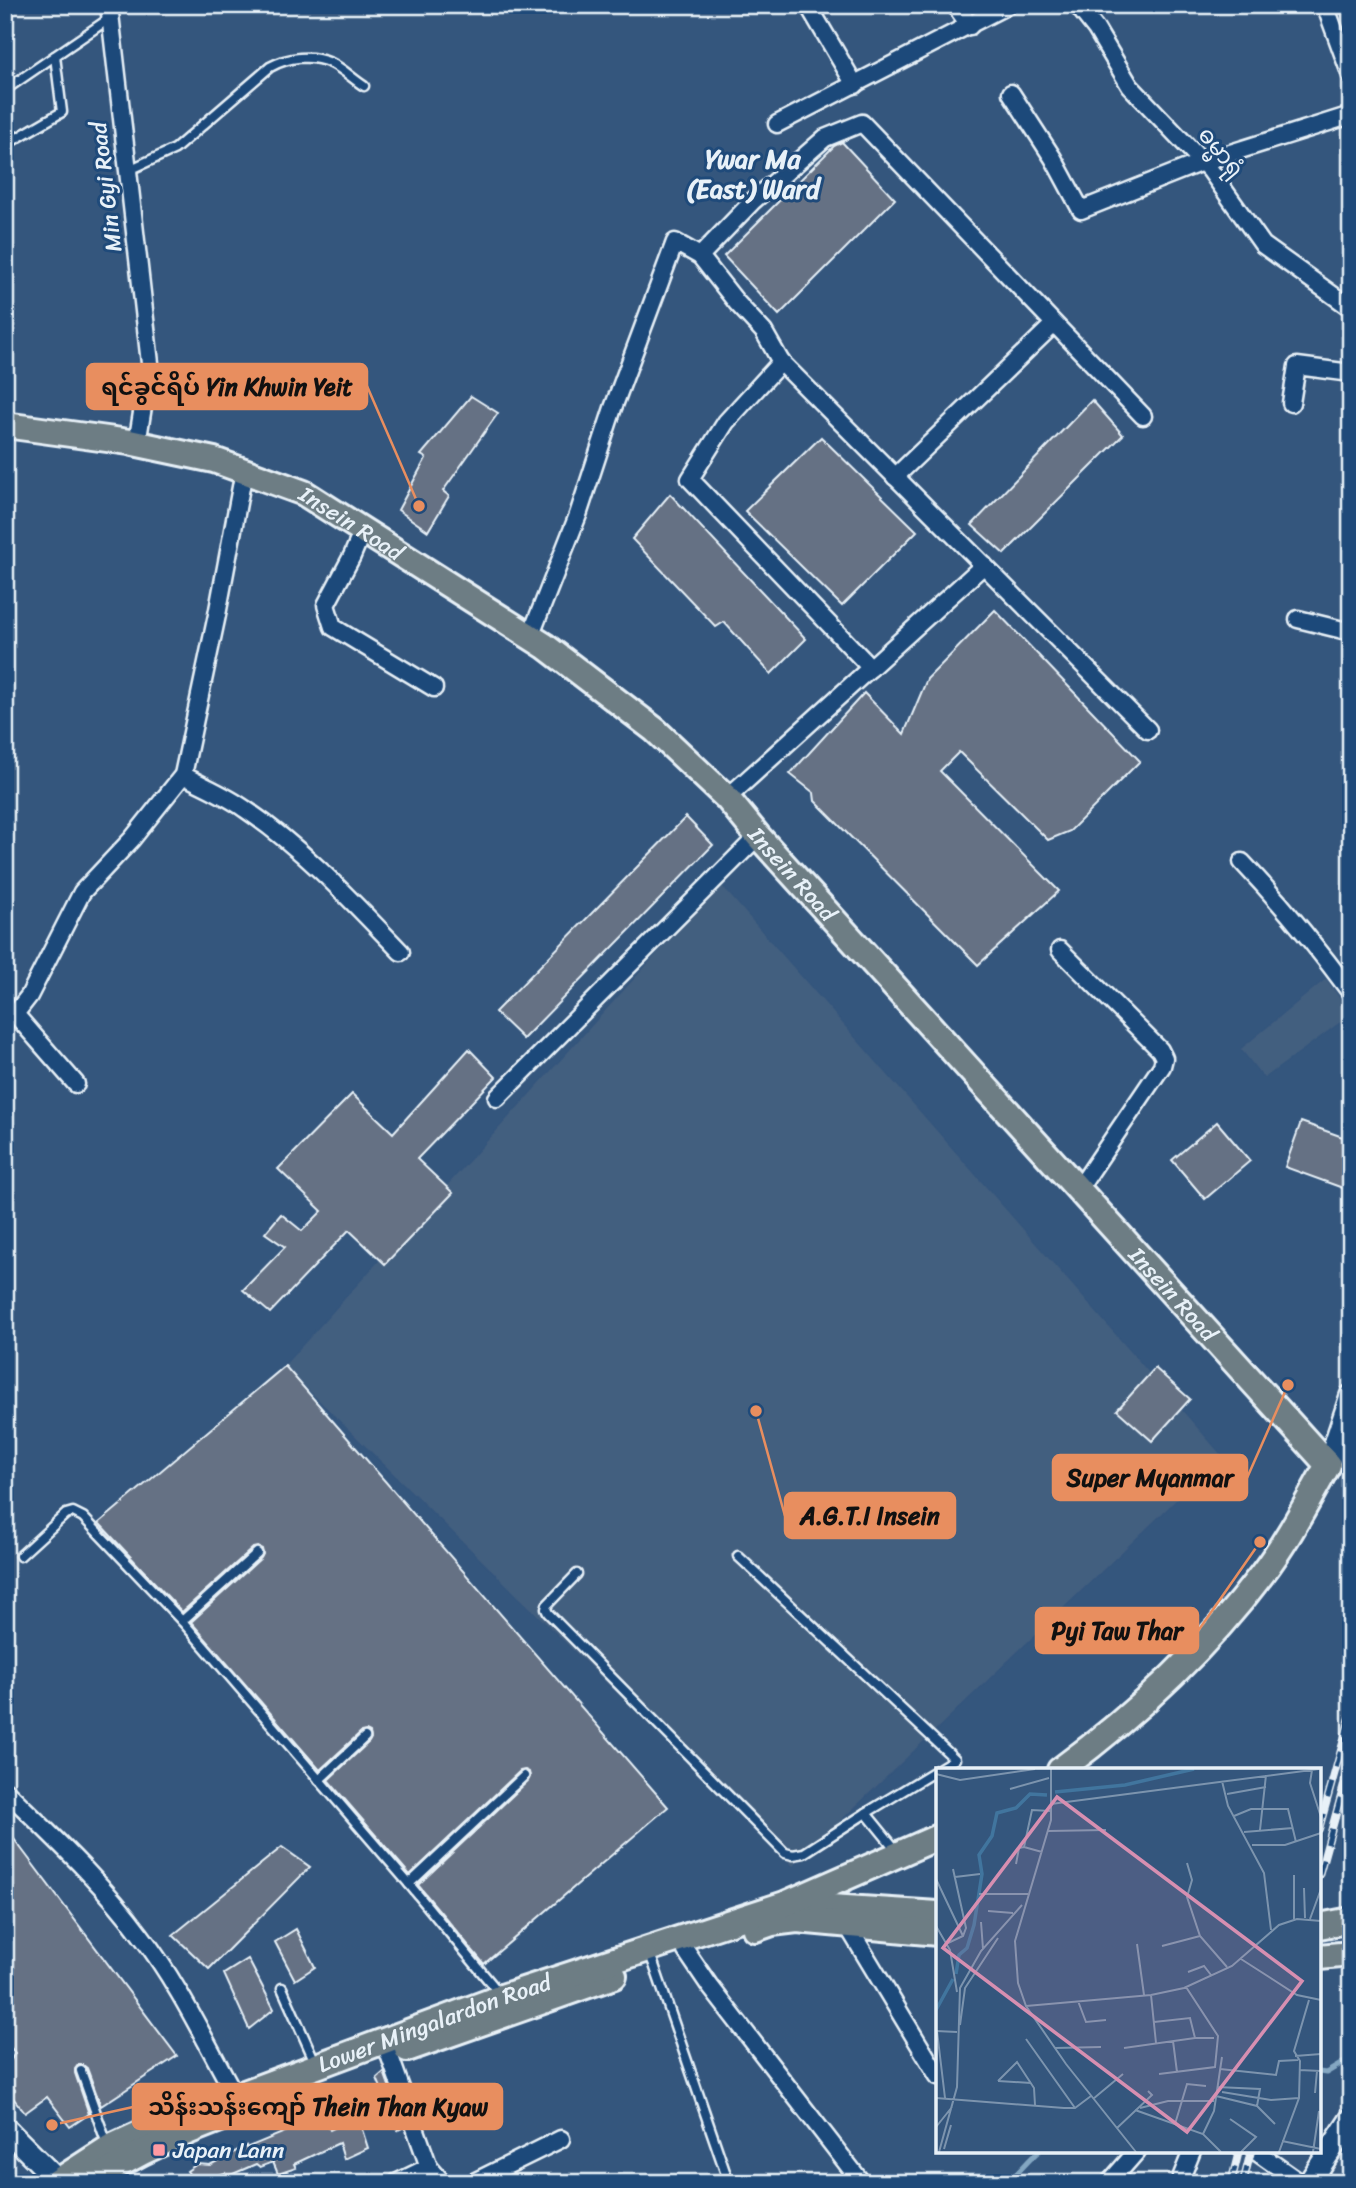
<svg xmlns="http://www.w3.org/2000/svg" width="1356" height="2188" font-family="Sriracha,'Noto Sans Myanmar',sans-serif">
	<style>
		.built { fill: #435e7f }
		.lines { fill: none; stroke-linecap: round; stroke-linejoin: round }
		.stream { stroke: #84a7c2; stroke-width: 5 }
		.building { fill: #657184; stroke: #e8f1f8; stroke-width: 2 }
		.lane-casing { stroke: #e8f1f8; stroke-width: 13 }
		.street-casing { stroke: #e8f1f8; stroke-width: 21 }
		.secondary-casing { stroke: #e8f1f8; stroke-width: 26 }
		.primary-casing { stroke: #e8f1f8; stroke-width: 30 }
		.lane { stroke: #1f4a7a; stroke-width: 8 }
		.street { stroke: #1f4a7a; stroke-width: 16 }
		.secondary { stroke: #1f4a7a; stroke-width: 21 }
		.primary { stroke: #6d7d84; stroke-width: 24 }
		.rail-casing { stroke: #e8f1f8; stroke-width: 8 }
		.rail { stroke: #1f4a7a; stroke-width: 5; stroke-dasharray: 16; stroke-linecap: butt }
		.poi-dot { fill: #ff9aa2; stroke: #1f4a7a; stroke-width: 2.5 }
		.labels { text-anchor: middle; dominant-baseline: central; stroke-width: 6; stroke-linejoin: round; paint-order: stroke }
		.street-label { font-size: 23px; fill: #e8f1f8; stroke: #1f4a7a }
		.poi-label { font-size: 23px; fill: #e8f1f8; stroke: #1f4a7a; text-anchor: start }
		.quarter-label { font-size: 26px; font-weight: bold; fill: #e8f1f8; stroke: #1f4a7a }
		.inset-river { fill: none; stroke: #41759e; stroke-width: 3.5 }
		.inset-road { fill: none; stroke: #7c94ae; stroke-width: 2 }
		.view { fill: #d78fb1; fill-opacity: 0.15; stroke: #d78fb1; stroke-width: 3.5 }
		.inset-edge { fill: none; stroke: #e8f1f8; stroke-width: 3.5 }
		.leader { fill: none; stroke: #e88e5f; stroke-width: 2.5 }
		.callout-dot { fill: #e88e5f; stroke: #1f4a7a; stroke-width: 2.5 }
		.callout { fill: #e88e5f; stroke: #e88e5f; stroke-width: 2.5 }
		.callout-label { font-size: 24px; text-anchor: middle; font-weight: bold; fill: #111 }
	</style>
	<rect width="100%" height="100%" fill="#34567d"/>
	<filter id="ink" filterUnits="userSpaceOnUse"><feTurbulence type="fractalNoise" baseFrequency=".0143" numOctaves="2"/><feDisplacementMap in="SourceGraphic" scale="14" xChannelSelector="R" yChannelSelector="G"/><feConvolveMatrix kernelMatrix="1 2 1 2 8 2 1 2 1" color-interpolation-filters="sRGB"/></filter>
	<g filter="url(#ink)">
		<g class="built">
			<polygon points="720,884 1222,1456 793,1866 284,1366"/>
			<polygon points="1326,979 1351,1014 1264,1078 1241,1049"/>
		</g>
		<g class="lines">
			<g class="stream">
				<polyline points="1319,2072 1326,2073 1351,2058"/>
				<path d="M1006,2183C1019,2173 1027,2161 1039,2151"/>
			</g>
		</g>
		<g class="building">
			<polygon points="842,142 895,199 779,315 724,256 834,146"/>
			<polygon points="471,396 498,413 443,491 449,496 428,531 398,510 426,458 421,455"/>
			<polygon points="1092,400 1123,435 1004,554 972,525"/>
			<polygon points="821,437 917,531 842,606 745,511"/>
			<polygon points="670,494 806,639 771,674 724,622 716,627 632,539"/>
			<polygon points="995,610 1140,761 1070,831 1048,840 959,752 940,771 1059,891 978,965 815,801 814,793 790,774 864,693 904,734 927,679"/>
			<polygon points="686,817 713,845 523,1039 495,1012"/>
			<polygon points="469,1049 496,1077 417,1159 453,1193 385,1264 349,1230 270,1313 243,1290 285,1247 265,1233 281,1214 302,1231 322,1211 278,1169 352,1094 393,1133"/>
			<polygon points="1217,1122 1250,1161 1205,1199 1172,1160"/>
			<polygon points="1301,1122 1351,1140 1351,1191 1285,1167"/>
			<polygon points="285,1366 668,1807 484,1964 418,1885 528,1781 530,1777 529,1772 525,1770 520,1771 410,1875 328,1780 369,1742 371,1738 370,1733 366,1731 361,1732 320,1770 191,1622 261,1558 263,1554 262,1549 258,1547 253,1548 182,1612 99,1523"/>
			<polygon points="1155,1368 1190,1399 1152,1441 1117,1410"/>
			<polygon points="5,1827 177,2056 101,2106 87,2068 83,2065 78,2065 75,2069 75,2073 89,2114 70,2127 47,2097 25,2113 10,2094 15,2090 5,2079 5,2070 15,2053 5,2040"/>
			<polygon points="282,1847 310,1867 209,1969 173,1935"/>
			<polygon points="296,1929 315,1967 295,1980 275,1942"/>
			<polygon points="248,1959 274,2009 249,2029 224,1974"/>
			<polygon points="384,2072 404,2127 398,2130 377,2078"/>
			<polygon points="323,2111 330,2130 358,2117 368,2148 344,2159 339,2143 294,2164 296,2168 278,2174 273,2162 260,2167 256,2164 226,2177 225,2173 189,2183 187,2177 190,2175 187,2171 197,2164 210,2165 246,2146 246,2148 297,2127 295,2123"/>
		</g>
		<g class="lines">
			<g class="lane-casing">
				<g id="lane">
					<polyline points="5,90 110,18"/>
					<polyline points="5,145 62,112 55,56"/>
					<path d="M127,171L175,149L270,67C288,57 311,54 331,63C342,68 353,79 364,86"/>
					<polyline points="20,1556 66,1514 73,1512 83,1517 182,1621 409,1884 499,1993"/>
					<polyline points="738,1556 955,1759 866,1813"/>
					<polyline points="577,1574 547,1605 546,1609 548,1613 785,1853 793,1855 804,1853 866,1813 897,1851"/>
					<polyline points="182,1621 257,1553"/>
					<polyline points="319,1780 365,1737"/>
					<polyline points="409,1884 524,1776"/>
					<polyline points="648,1951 653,1962 729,2183"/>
					<polyline points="282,1988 316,2064"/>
					<polyline points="81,2071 107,2144"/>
				</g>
			</g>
			<g class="street-casing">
				<g id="street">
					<polyline points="109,5 150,363 137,444"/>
					<polyline points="808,5 855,85"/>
					<polyline points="955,5 970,26"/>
					<polyline points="1077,5 1096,29 1130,86 1210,170 1263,245 1351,308"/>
					<polyline points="1325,5 1351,76"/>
					<polyline points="1011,93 1053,158 1081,210 1202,162 1351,115"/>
					<polyline points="777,124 1008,5"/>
					<polyline points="700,256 753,201 825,138 862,123 1143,416"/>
					<polyline points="781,362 1148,730"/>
					<polyline points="1291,403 1297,366 1351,373"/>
					<polyline points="895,477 1054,324"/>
					<polyline points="363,530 352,556 326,605 333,627 434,688"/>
					<polyline points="1298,619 1351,632"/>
					<polyline points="530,637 578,515 613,408 675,242 700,256 737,303 764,332 781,362 726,422 690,479 871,668"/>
					<path d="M183,775C203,786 226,795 245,809C304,849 352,901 401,952"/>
					<polyline points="727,798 984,565"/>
					<path d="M1242,862C1281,903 1317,947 1351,993"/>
					<polyline points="1060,950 1160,1050 1164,1058 1162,1066 1078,1190"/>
					<polyline points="5,1012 15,1014 29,996 82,892 132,839 183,775 217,615 244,471"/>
					<polyline points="15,1014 76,1084"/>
					<polyline points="497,1098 758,836"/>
					<path d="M5,1790C52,1836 101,1881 140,1934C178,1983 205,2041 235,2095"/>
					<polyline points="847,1925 938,2076"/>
					<polyline points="681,1937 686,1951 709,1985 862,2183"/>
					<polyline points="384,2040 429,2167 396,2183"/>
					<polyline points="1255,2151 1301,2183"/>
					<polyline points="429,2167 443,2183"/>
					<polyline points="472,2183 561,2139"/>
					<polyline points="1109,2183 1137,2151"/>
					<polyline points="1179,2183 1192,2151"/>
				</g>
			</g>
			<g class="secondary-casing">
				<g id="secondary">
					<polyline points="1328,1465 1351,1396"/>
					<polyline points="5,2128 60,2183"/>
					<polyline points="1309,2183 1351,2119"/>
				</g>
			</g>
			<g class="primary-casing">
				<g id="primary">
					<path id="s1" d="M5,425L129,442L214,460L304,493L545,646L655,730L727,798L758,836L1328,1465C1307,1502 1288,1540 1262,1574C1205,1650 1136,1714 1060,1770"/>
					<polyline points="800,1905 938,1914"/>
					<polyline points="1319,1926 1351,1920"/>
					<polyline points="755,1929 772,1923 797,1920 938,1933"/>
					<polyline points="1319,1957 1351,1954"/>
					<polyline points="407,2049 614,1976"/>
					<path id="s2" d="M55,2183L109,2148L161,2124L502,1997L785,1904L938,1837"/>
					<path d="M91,2183C145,2144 211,2123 272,2099"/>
				</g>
			</g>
			<use href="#lane" class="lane"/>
			<use href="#street" class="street"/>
			<use href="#secondary" class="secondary"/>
			<use href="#primary" class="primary"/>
			<g class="rail-casing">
				<g id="rail">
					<polyline points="1319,1829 1351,1714"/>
					<polyline points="1319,1875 1351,1760"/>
					<polyline points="1231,2183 1239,2151"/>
					<polyline points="1243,2183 1251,2151"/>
				</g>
			</g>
			<use href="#rail" class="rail"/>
		</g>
	</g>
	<rect class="poi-dot" x="152" y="2143" width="14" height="14" rx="3.5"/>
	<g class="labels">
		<g class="street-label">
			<text transform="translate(1221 152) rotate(50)">ဓမ္မာရုံ</text>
			<text transform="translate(106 187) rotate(-97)">Min Gyi Road</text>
			<text stroke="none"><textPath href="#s1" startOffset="364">Insein Road</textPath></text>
			<text stroke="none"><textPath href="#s1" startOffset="931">Insein Road</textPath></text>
			<text stroke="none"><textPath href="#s1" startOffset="1498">Insein Road</textPath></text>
			<text stroke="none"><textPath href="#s2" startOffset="413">Lower Mingalardon Road</textPath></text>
		</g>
		<g class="poi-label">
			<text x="173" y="2150">Japan Lann</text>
		</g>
		<g class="quarter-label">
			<text x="753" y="159">Ywar Ma<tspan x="753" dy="30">(East) Ward</tspan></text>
		</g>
	</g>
	<g transform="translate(936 1768)">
		<rect width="385" height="385" fill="#34567d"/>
		<path class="inset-river" d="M119,24L189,17L258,1M20,206L23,187L31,180L38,157L46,106L43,87L56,68L61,45L80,40L94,26L111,27M0,242L17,211"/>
		<path class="inset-road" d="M115,1V52L79,173L82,215L90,238L130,296L200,384M376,2L374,15L385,49M0,6L24,12L99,1M286,13L292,38L328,105L335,162M74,21L113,10M291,26L330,19M115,36L383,1M298,48L315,41H352L360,74M324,62L330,7M112,63L170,62M308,64L357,60M316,77H349L385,65M106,84L88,79L96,42L114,43M251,95L256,112L251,129L264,168L291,199M80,96L83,80L88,79M19,109L44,106M0,111L27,168M368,120L369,150M43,126H92M52,143L77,145M358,151V107M374,151L385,121M45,154L47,181M0,158L14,182L21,224M12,175L27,168L30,160L17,101M201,176L208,227M226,178L264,168M305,191L361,227L385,232M252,204L268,198L275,207M215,227L220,275M142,233L150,254L170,252M90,238L215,227L248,220L296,198L343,157L361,151L385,153M218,254L254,250L259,270H278M24,257L29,220L62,170M0,263L21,264M1,263L9,330M90,271L139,340M237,273L241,304M119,280L165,279M188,280L259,270M359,288L385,286M284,301L340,307L343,293L362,292M363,302L385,303M223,306L279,299L282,268L250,219M62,313L81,294L98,320L99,337M62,313L95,315M281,319L324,321L321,338M286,324L335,332L363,330M379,325L381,303M280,328L321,338L339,356M0,330L128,340H139L155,328M157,331L187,306M204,340L232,333H278M199,342L267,366L285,384M294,351L320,369L305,384M239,356L251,316L270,318M0,359L16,339M181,360L216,327L212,323M267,366L278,343L286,289M346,373L385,381M8,381L15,357M3,384L21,319L24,220L45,183L86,137M343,384L363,330L364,293L358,283L373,232M377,384L383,343"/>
		<path class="view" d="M121,29L366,213L251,364L7,180Z"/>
		<rect width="385" height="385" class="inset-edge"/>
	</g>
	<path class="leader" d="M419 506L367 386M1288 1385L1247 1478M756 1411L785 1516M1260 1542L1198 1631M52 2125L133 2107"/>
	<g class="callout-dot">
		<circle cx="419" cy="506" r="7"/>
		<circle cx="1288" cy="1385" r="7"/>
		<circle cx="756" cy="1411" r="7"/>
		<circle cx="1260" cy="1542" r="7"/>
		<circle cx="52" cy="2125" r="7"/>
	</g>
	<g class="callout">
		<rect x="87" y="364" width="280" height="45" rx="7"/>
		<rect x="1053" y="1455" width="194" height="45" rx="7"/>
		<rect x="785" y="1493" width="170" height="45" rx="7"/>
		<rect x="1036" y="1608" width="162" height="45" rx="7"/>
		<rect x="133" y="2084" width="369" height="45" rx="7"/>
	</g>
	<g class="callout-label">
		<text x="227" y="395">ရင်ခွင်ရိပ် Yin Khwin Yeit</text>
		<text x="1150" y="1486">Super Myanmar</text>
		<text x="870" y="1524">A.G.T.I Insein</text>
		<text x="1117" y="1639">Pyi Taw Thar</text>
		<text x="318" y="2115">သိန်းသန်းကျော် Thein Than Kyaw</text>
	</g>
	<rect width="1356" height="2188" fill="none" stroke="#1f4a7a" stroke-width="28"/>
	<rect x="14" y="14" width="1328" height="2160" fill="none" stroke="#e8f1f8" stroke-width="2.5" filter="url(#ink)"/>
</svg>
